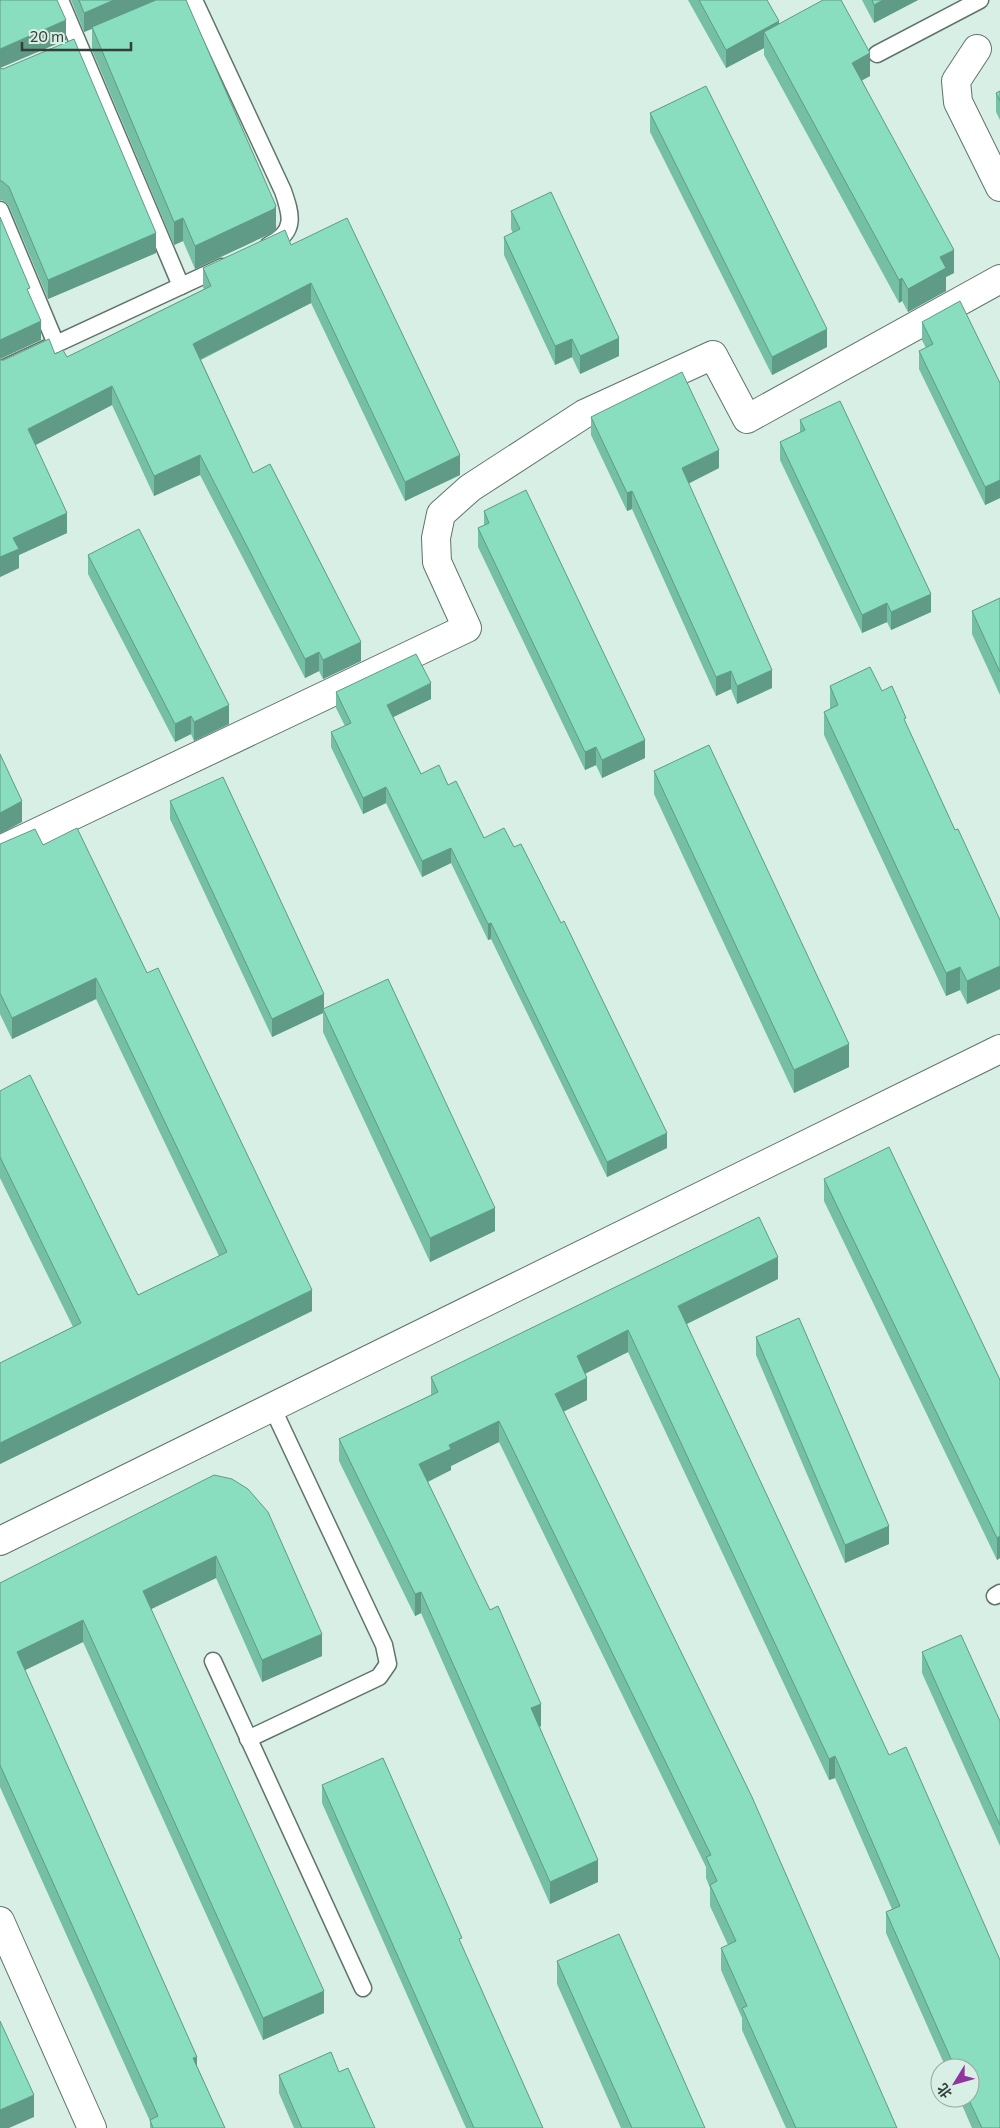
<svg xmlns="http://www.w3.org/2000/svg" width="1000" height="2128" font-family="Commissioner,'Noto Sans SC',sans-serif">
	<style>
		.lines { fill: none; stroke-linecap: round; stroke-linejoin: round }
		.service-casing { stroke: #5f746b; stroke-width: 19 }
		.minor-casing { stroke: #5f746b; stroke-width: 30 }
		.tertiary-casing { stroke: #5f746b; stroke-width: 30 }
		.service { stroke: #fff; stroke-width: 16 }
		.minor { stroke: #fff; stroke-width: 28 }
		.tertiary { stroke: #fff; stroke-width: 28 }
		.wall { fill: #75bfa4 }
		.shaded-wall { fill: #5f9b86 }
		.building { fill: #88debf; stroke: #5f9b86 }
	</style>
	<rect width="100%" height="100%" fill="#d7efe5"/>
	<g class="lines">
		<g class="service-casing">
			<g id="service">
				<polyline points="60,0 181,286"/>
				<path d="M194,0L283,191C291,214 297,232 269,245"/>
				<polyline points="877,54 980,0"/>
				<polyline points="0,210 56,344"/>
				<polyline points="0,370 222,267"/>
				<polyline points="995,1596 1000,1593"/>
				<polyline points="213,1661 363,1988"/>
				<polyline points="248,1739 379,1677 388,1664 384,1645 272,1407"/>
			</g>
		</g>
		<g class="minor-casing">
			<g id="minor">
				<polyline points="977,49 956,81 958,102 1000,187"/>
				<polyline points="0,850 467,628 437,562 436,538 441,514 470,488 584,414 713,355 747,419 1000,279"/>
				<polyline points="0,1921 92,2128"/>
			</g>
		</g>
		<g class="tertiary-casing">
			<polyline id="tertiary" points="0,1541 1000,1049"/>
		</g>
		<use href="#service" class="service"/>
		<use href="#minor" class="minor"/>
		<use href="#tertiary" class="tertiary"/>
	</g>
	<g class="wall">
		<polygon points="71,0 186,0 276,229 274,232 195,269 183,241 174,245 92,50 92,29 84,32"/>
		<polygon points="688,0 767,0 779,24 870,76 862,80 954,273 946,277 946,291 908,312 902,301 899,303 764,55 764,48 726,68"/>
		<polygon points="862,0 918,0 874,23"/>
		<polygon points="0,68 156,253 48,299 9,206 2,200 0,200"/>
		<polygon points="1000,91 1000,120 996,112 996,93"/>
		<polygon points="650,113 827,347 772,375 650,132"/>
		<polygon points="511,211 619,356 580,374 572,357 555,365 504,255 504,237 513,233 511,229"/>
		<polygon points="291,245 460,475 405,501 311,303 201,360 253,473 361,661 323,679 319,671 305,678 200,475 154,496 112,405 35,445 67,533 19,555 19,568 0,577 0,360 4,360 55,354 67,357 204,289 203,287 203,268"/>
		<polygon points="922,322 1000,383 1000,499 1000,498 985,505 919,369 919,351 926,348 922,340"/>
		<polygon points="591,417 719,468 688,483 772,688 737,704 731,689 716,696 632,509 627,511 591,435"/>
		<polygon points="800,420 931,612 891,630 887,622 862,633 780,460 780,442 800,432"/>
		<polygon points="484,511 645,758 602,778 596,765 585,770 478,547 478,528 484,525"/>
		<polygon points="88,555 229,724 194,741 191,734 175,742 88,574"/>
		<polygon points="1000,598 1000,695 972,634 972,611"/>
		<polygon points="830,686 882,691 906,725 955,830 1000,920 1000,989 967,1004 960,990 946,996 824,735 824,712 830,709"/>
		<polygon points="336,692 431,699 393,717 421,774 448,785 484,838 667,1148 607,1177 491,939 488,940 451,863 422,877 386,803 363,814 331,747 331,732 345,726 336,708"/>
		<polygon points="654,771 849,1067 794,1093 654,794"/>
		<polygon points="170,801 324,1009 495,1231 430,1262 323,1032 323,1013 272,1037 170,819"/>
		<polygon points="0,844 43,845 147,973 312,1311 0,1464 0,1363 73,1327 0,1178 0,1091 138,1295 219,1256 96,999 12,1039 0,1014"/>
		<polygon points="824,1179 1000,1380 1000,1558 997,1560 824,1201"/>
		<polygon points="778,1279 687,1324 1000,2128 972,2128 959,2098 970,2098 970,2068 946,2068 886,1933 886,1912 892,1909 835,1778 829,1780 628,1352 585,1373 587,1400 563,1411 897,2128 786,2128 742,2030 742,2018 721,1970 721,1948 728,1945 710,1906 710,1888 706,1878 706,1867 499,1442 451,1466 451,1470 428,1482 541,1726 540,1727 598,1882 550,1904 421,1613 415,1616 339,1461 339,1439 431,1395 431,1377"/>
		<polygon points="756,1337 889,1544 845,1563 756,1355"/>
		<polygon points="268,1512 322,1656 262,1682 216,1578 151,1609 324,2013 263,2040 83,1642 25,1670 197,2066 225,2128 150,2128 150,2121 0,1787 0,1583"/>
		<polygon points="922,1652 1000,1721 1000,1846 922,1673"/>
		<polygon points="322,1785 543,2128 466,2128 322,1803"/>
		<polygon points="557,1961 705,2128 621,2128 557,1984"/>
		<polygon points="339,2072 375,2128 294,2128 279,2093 279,2075"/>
	</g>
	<g class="shaded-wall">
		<polygon points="114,0 159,0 84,32 84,13"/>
		<polygon points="883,0 918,0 874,23 874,5"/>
		<polygon points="66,20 66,40 0,68 0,49"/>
		<polygon points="779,21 779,39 764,32 764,48 726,68 726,50"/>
		<polygon points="870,53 870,76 852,86 852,63"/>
		<polygon points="276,206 276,229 274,232 195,269 195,246"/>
		<polygon points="183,218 183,241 174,245 174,222"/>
		<polygon points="156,233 156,253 48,299 48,280"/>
		<polygon points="954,250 954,273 946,277 946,291 908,312 908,289 940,257"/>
		<polygon points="902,278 902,301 899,303 899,280"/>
		<polygon points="311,283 311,303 193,363 193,344"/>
		<polygon points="41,321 41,340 0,359 0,340"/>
		<polygon points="827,329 827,347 772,375 772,357"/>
		<polygon points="619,338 619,356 580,374 580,356"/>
		<polygon points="572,339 572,357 555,365 555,346"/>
		<polygon points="112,386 112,405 28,449 28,429"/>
		<polygon points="719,450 719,468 682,487 682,468"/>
		<polygon points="200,455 200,475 154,496 154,476"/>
		<polygon points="460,455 460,475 405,501 405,482"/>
		<polygon points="1000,480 1000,498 985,505 985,487"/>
		<polygon points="632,491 632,509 627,511 627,493"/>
		<polygon points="67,513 67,533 19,555 19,568 0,577 0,557 13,538"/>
		<polygon points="931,594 931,612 891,630 891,612"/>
		<polygon points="887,603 887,622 862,633 862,615"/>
		<polygon points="361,642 361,661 323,679 323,660"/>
		<polygon points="319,652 319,671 305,678 305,659"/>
		<polygon points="772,670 772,688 737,704 737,686"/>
		<polygon points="731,671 731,689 716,696 716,677"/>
		<polygon points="431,683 431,699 387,720 387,705"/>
		<polygon points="229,705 229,724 194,741 194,722"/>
		<polygon points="191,716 191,734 175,742 175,724"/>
		<polygon points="645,740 645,758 602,778 602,760"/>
		<polygon points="596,747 596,765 585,770 585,752"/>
		<polygon points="386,787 386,803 363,814 363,798"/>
		<polygon points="22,801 22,822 0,834 0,813"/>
		<polygon points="451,848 451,863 422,877 422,861"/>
		<polygon points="491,923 491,939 488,940 488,924"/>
		<polygon points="1000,966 1000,989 967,1004 967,981"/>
		<polygon points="960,967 960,990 946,996 946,973"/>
		<polygon points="96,978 96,999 12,1039 12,1018"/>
		<polygon points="324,994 324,1012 323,1009 323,1013 272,1037 272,1019"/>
		<polygon points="849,1044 849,1067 794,1093 794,1070"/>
		<polygon points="667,1133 667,1148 607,1177 607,1162"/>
		<polygon points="495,1208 495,1231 430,1262 430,1238"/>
		<polygon points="778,1257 778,1279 678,1328 678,1306"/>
		<polygon points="312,1290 312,1311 0,1464 0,1443"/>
		<polygon points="628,1330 628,1352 577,1378 577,1356"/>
		<polygon points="587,1378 587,1400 555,1416 555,1394"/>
		<polygon points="499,1421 499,1442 451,1466 451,1470 419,1486 419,1464 449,1445"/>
		<polygon points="889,1526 889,1544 845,1563 845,1545"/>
		<polygon points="1000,1536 1000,1558 997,1560 997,1538"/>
		<polygon points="216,1556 216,1578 143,1613 143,1591"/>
		<polygon points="421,1592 421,1613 415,1616 415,1594"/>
		<polygon points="83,1620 83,1642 17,1674 17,1652"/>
		<polygon points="322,1634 322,1656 262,1682 262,1660"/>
		<polygon points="541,1704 541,1726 531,1730 531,1708"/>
		<polygon points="835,1756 835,1778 829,1780 829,1759"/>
		<polygon points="598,1860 598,1882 550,1904 550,1882"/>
		<polygon points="324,1991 324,2013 263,2040 263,2018"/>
		<polygon points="197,2057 197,2079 193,2058"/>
		<polygon points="34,2095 34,2117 9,2128 0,2128 0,2110"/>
	</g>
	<g class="building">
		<polygon points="0,0 57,0 66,20 0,49"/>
		<polygon points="79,0 114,0 84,13"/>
		<polygon points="156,0 186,0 276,206 274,209 195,246 183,218 174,222 92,27"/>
		<polygon points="699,0 767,0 779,21 726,50"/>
		<polygon points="823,0 841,0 870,53 852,63 954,250 940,257 946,268 908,289 902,278 899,280 764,32"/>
		<polygon points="872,0 883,0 874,5"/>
		<polygon points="74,39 156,233 48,280 9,187 2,181 0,181 0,68 3,69"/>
		<polygon points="706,86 827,329 772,357 650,113"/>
		<polygon points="1000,91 1000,101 996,93"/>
		<polygon points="551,192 619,338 580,356 572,339 555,346 504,237 520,229 511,211"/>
		<polygon points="0,217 30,288 27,289 41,321 0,340"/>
		<polygon points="347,218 460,455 405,482 311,283 193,344 253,473 270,464 361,642 323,660 319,652 305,659 200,455 154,476 112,386 28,429 67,513 13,538 19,549 0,557 0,360 4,360 49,339 55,354 63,350 67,357 211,286 203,268 285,230 291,245"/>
		<polygon points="960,301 1000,383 1000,481 1000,480 985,487 919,351 933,344 922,322"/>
		<polygon points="682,372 719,450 682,468 772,670 737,686 731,671 716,677 632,491 627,493 591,417"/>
		<polygon points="840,401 931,594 891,612 887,603 862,615 780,442 805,430 800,420"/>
		<polygon points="526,490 645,740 602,760 596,747 585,752 478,528 489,523 484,511"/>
		<polygon points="139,529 229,705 194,722 191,716 175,724 88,555"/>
		<polygon points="1000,598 1000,672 972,611"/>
		<polygon points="416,654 431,683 387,705 421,774 439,765 448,785 456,781 484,838 504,828 514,847 521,844 561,923 564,921 667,1133 607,1162 491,923 488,924 451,848 422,861 386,787 363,798 331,732 351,723 336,692"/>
		<polygon points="870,667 882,691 892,686 906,718 904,719 955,830 958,829 1000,920 1000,966 967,981 960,967 946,973 824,712 838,705 830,686"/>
		<polygon points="709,745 849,1044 794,1070 654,771"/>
		<polygon points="0,754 22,801 0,813"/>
		<polygon points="223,777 324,994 272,1019 170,801"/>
		<polygon points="77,828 147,973 158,968 312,1290 0,1443 0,1363 81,1323 0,1157 0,1091 30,1075 138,1295 227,1252 96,978 12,1018 0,993 0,844 35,829 43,845"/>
		<polygon points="388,979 495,1208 430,1238 323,1009"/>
		<polygon points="889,1147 1000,1380 1000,1536 997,1538 824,1179"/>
		<polygon points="759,1217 778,1257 678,1306 889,1755 906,1747 1000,1960 1000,2128 982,2128 968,2098 970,2098 970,2068 955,2068 886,1912 900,1906 835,1756 829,1759 628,1330 577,1356 587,1378 555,1394 752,1797 897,2128 796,2128 742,2008 747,2006 721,1948 736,1941 710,1885 717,1881 706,1857 711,1855 499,1421 449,1445 451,1449 419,1464 490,1610 498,1606 541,1704 531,1708 598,1860 550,1882 421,1592 415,1594 339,1439 438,1392 431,1377"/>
		<polygon points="799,1318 889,1526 845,1545 756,1337"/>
		<polygon points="214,1475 232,1479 248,1489 268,1512 322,1634 262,1660 216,1556 143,1591 324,1991 263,2018 83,1620 17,1652 197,2057 193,2058 225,2128 153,2128 150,2120 158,2116 0,1765 0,1583"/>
		<polygon points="961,1635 1000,1721 1000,1825 922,1652"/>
		<polygon points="383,1758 462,1938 459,1939 543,2128 474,2128 322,1785"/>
		<polygon points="619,1934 705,2128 632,2128 557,1961"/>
		<polygon points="0,2021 34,2095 0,2110"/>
		<polygon points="331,2052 339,2072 348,2068 375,2128 302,2128 279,2075"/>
	</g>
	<g transform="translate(955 2083) rotate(233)"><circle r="24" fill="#d7efe5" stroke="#96a8a1"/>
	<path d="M0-4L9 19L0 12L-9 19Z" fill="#9035a0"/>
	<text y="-8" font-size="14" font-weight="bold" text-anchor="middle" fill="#343e3a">北</text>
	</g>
	<path d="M22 42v8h109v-8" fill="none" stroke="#343e3a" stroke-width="2.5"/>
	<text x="30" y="42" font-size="15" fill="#343e3a" stroke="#d7efe5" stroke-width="4" paint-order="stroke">20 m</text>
</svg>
